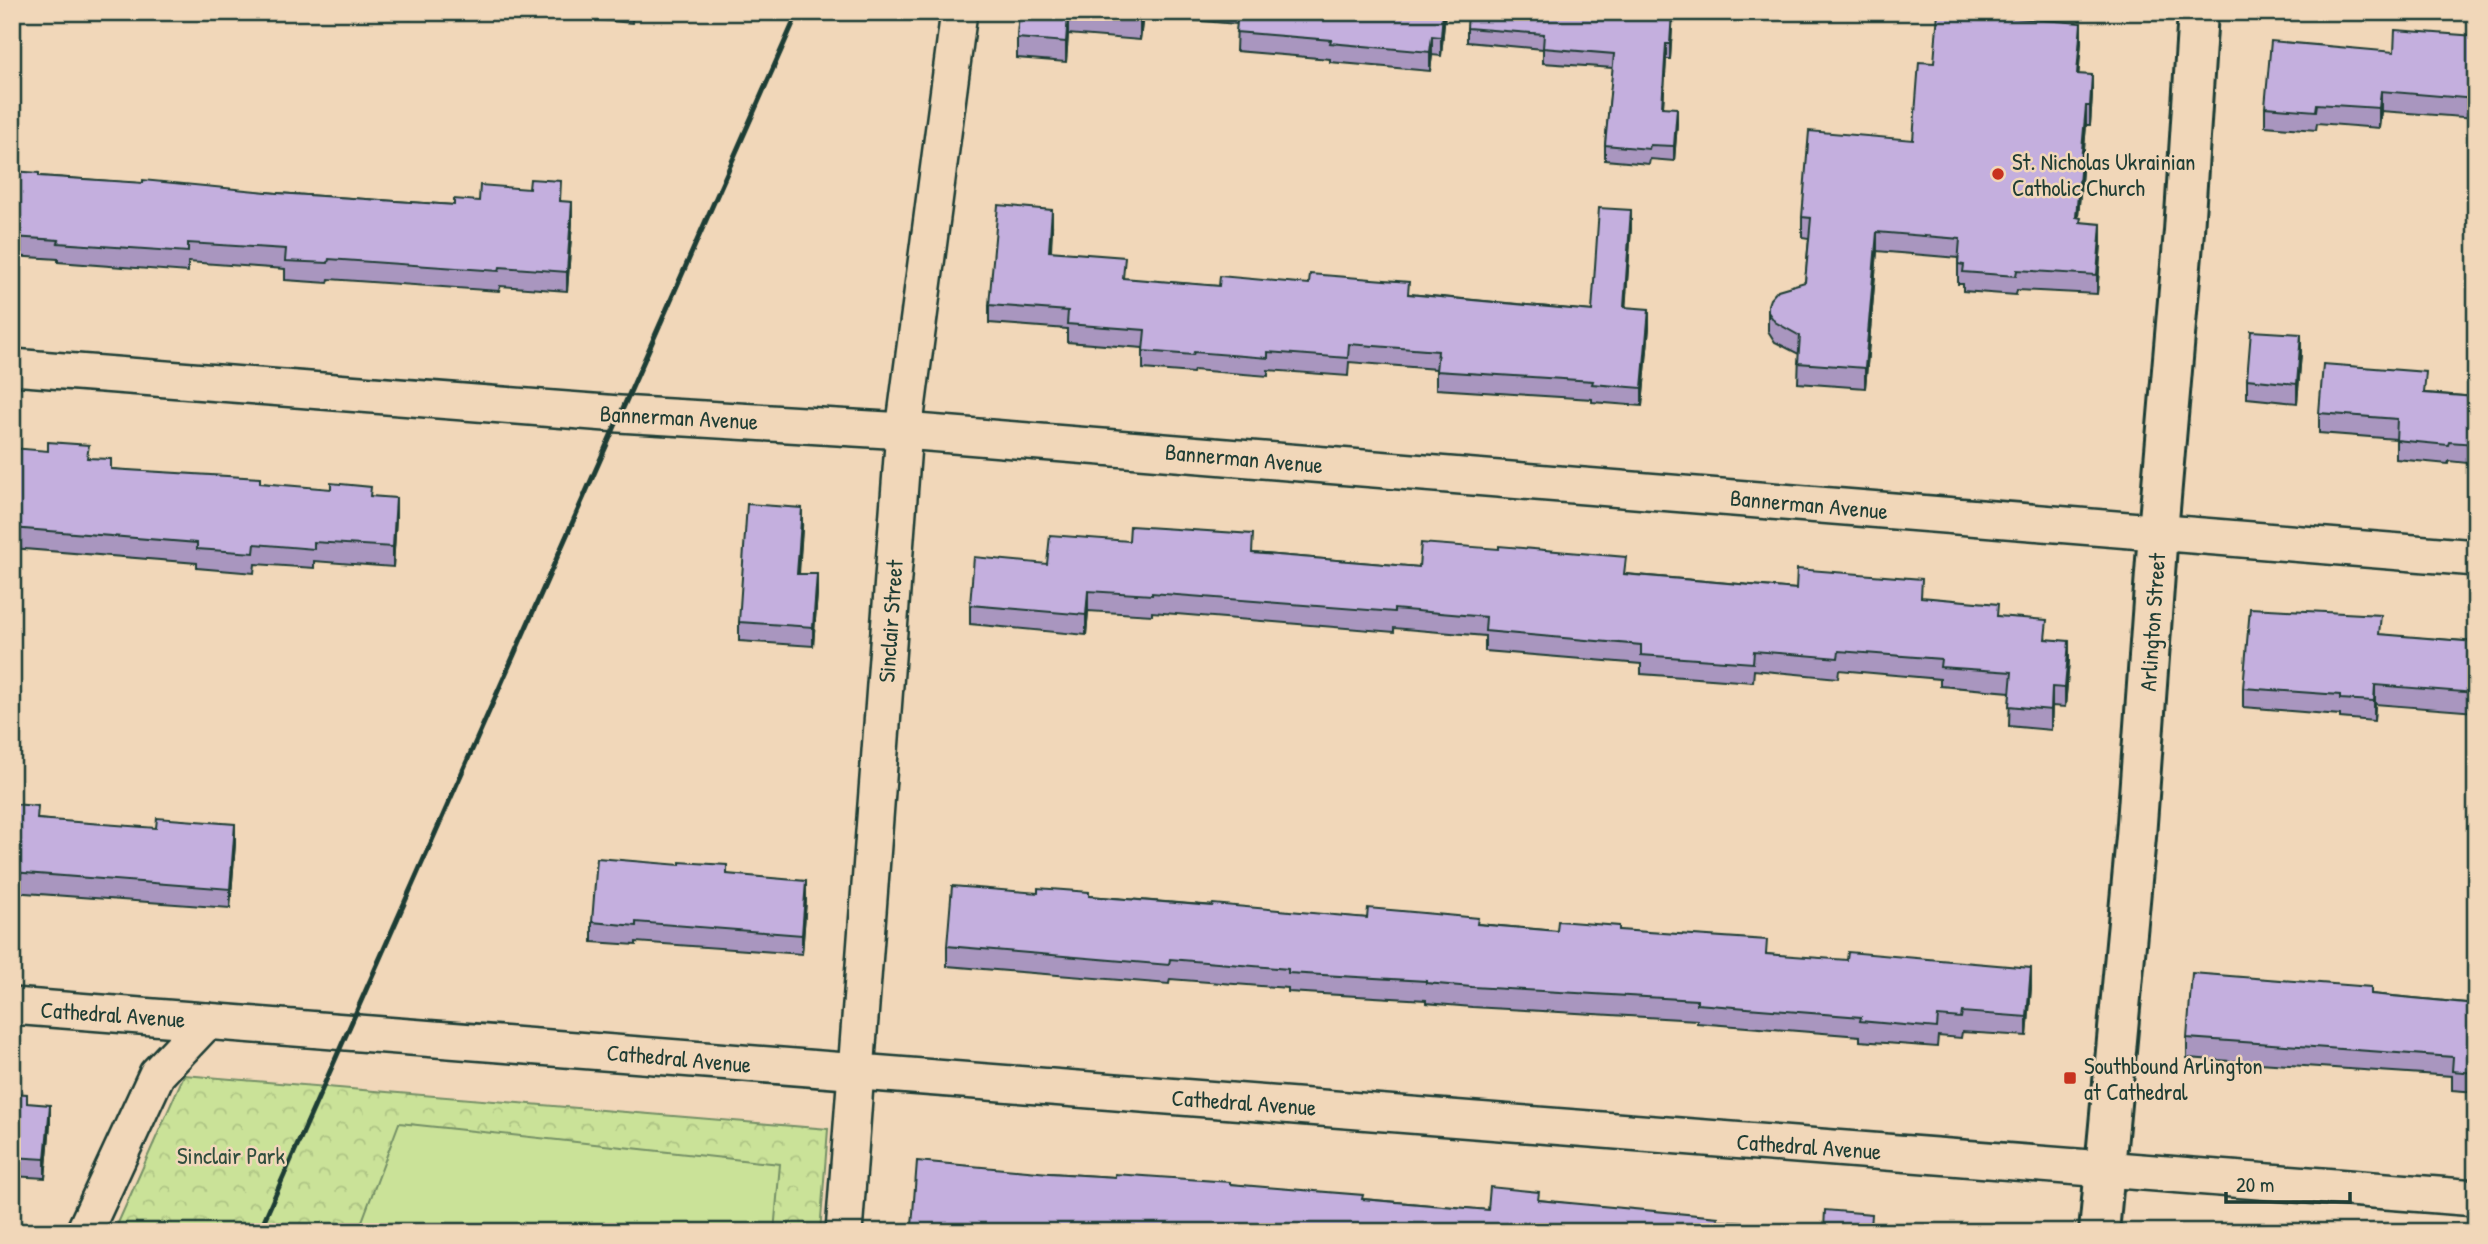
<svg xmlns="http://www.w3.org/2000/svg" width="2488" height="1244" font-family="'Patrick Hand',sans-serif">
	<style>
		.park { fill: url(#park-crowns); stroke: #749066; stroke-width: 2 }
		.pitch { fill: #cae298; stroke: #749066; stroke-width: 2 }
		.lines { fill: none; stroke-linecap: round; stroke-linejoin: round }
		.street-casing { stroke: #1f3d34; stroke-width: 40 }
		.secondary-casing { stroke: #1f3d34; stroke-width: 44 }
		.street { stroke: #f1d7b9; stroke-width: 35 }
		.secondary { stroke: #f1d7b9; stroke-width: 38 }
		.rail { stroke: #1f3d34; stroke-width: 5 }
		.wall { fill: #a996bf; stroke: #1f3d34; stroke-width: 2 }
		.shaded-wall { fill: #897a9b; stroke: #1f3d34; stroke-width: 2 }
		.building { fill: #c4afde; stroke: #1f3d34; stroke-width: 2 }
		.poi-dot { fill: #c8321e; stroke: #f1d7b9; stroke-width: 2.5 }
		.labels { text-anchor: middle; dominant-baseline: central; stroke-width: 5; stroke-linejoin: round; paint-order: stroke }
		.poi-label { font-size: 23px; fill: #1f3d34; stroke: #f1d7b9; text-anchor: start }
		.street-label { font-size: 23px; fill: #1f3d34; stroke: #f1d7b9 }
		.park-label { font-size: 23px; fill: #304e3e; stroke: #f1d7b9 }
	</style>
	<defs>
		<pattern id="park-crowns" width="20" height="18" patternUnits="userSpaceOnUse" patternTransform="scale(1.75)"><rect width="20" height="18" fill="#cae298"/><path d="M2 6a3 3 0 1 1 6 0M12 15a3 3 0 1 1 6 0" fill="none" stroke="#adc384"/></pattern>
	</defs>
	<rect width="100%" height="100%" fill="#f1d7b9"/>
	<filter id="ink" filterUnits="userSpaceOnUse"><feTurbulence type="fractalNoise" baseFrequency=".0143" numOctaves="2"/><feDisplacementMap in="SourceGraphic" scale="14" xChannelSelector="R" yChannelSelector="G"/><feConvolveMatrix kernelMatrix="1 2 1 2 8 2 1 2 1" color-interpolation-filters="sRGB"/></filter>
	<g filter="url(#ink)">
		<polygon class="park" points="184,1075 828,1129 820,1232 114,1232"/>
		<polygon class="pitch" points="399,1123 780,1164 774,1232 358,1232"/>
		<g class="lines">
			<g class="street-casing">
				<g id="street">
					<polyline points="12,367 619,414 904,431 2476,558"/>
					<polyline points="12,1006 2476,1198"/>
					<polyline points="84,1232 157,1074 207,1021"/>
					<polyline points="844,1232 904,431 959,12"/>
				</g>
			</g>
			<g class="secondary-casing">
				<polyline id="secondary" points="2099,1232 2136,837 2158,532 2184,231 2198,12"/>
			</g>
			<use href="#street" class="street"/>
			<use href="#secondary" class="secondary"/>
			<polyline class="rail" points="259,1232 798,12"/>
		</g>
		<g class="wall">
			<polygon points="372,12 412,12 411,19 372,16"/>
			<polygon points="511,12 633,12 632,23"/>
			<polygon points="1019,12 1445,12 1441,56 1432,55 1430,71 1330,62 1330,59 1236,51 1237,24 1143,16 1140,40 1068,34 1066,62 1017,58 1017,38"/>
			<polygon points="1673,12 1670,59 1666,59 1663,107 1677,123 1674,161 1650,159 1649,164 1605,160 1605,145 1613,68 1543,63 1543,49 1467,42 1467,28"/>
			<polygon points="2476,36 2476,118 2381,111 2379,128 2317,123 2316,130 2265,126 2265,107 2394,52"/>
			<polygon points="2081,42 2078,74 2092,94 2090,125 2086,125 2078,218 2101,243 2097,294 2017,290 2016,295 1963,291 1963,284 1958,284 1958,258 1877,251 1865,388 1798,383 1799,354 1775,342 1768,331 1768,305 1805,282 1809,238 1802,237 1802,217 1913,140 1934,63"/>
			<polygon points="12,171 39,176 277,193 454,205 479,201 561,201 572,222 567,291 500,286 499,291 329,279 328,283 285,280 285,269 188,262 188,272 58,262 58,259 12,256"/>
			<polygon points="1052,228 1051,251 1125,279 1219,286 1409,294 1592,311 1631,228 1625,307 1649,327 1642,406 1592,402 1592,399 1436,389 1436,369 1349,362 1348,376 1268,370 1268,376 1194,370 1193,373 1143,369 1143,348 1067,342 1067,329 989,323 989,305"/>
			<polygon points="2301,353 2297,403 2247,398 2247,379"/>
			<polygon points="2426,393 2476,397 2476,464 2449,461 2448,464 2396,459 2396,439 2319,433 2319,413"/>
			<polygon points="12,448 89,458 111,469 260,483 371,496 396,517 393,567 314,561 314,568 255,564 254,573 197,568 197,563 12,548"/>
			<polygon points="802,528 799,574 817,593 813,646 739,641 739,622"/>
			<polygon points="1253,553 1419,567 1626,574 1796,589 1922,598 1998,616 2047,639 2069,660 2065,707 2052,706 2051,730 2009,726 2010,692 1940,686 1940,679 1839,670 1838,678 1754,670 1753,682 1641,674 1641,664 1485,651 1485,636 1394,628 1394,632 1152,612 1152,615 1088,611 1086,635 970,624 970,605 1047,564"/>
			<polygon points="2381,635 2476,642 2476,712 2375,704 2374,721 2340,718 2340,715 2243,707 2243,688"/>
			<polygon points="12,804 38,819 235,843 230,908 12,892"/>
			<polygon points="727,874 806,900 802,954 636,942 636,945 592,942 592,922"/>
			<polygon points="1089,896 1367,918 1478,924 1557,931 1619,930 1767,954 2031,987 2027,1036 1962,1032 1961,1038 1938,1036 1937,1047 1860,1041 1860,1036 1697,1023 1697,1020 1472,1007 1426,1003 1426,1000 1288,992 1288,988 1170,979 1169,984 947,966 947,946"/>
			<polygon points="2371,994 2476,1004 2476,1092 2452,1090 2452,1076 2187,1058 2187,1038"/>
			<polygon points="12,1093 27,1103 50,1124 45,1178 12,1176"/>
			<polygon points="1049,1173 1230,1184 1363,1199 1488,1210 1539,1200 1718,1221 1824,1229 1872,1228 1927,1232 912,1232 912,1226"/>
		</g>
		<g class="shaded-wall">
			<polygon points="1141,12 1143,12 1140,40 1140,20"/>
			<polygon points="1443,12 1445,12 1441,56 1441,37"/>
			<polygon points="1672,12 1673,12 1670,59 1670,44"/>
			<polygon points="1068,15 1068,34 1066,62 1066,42"/>
			<polygon points="2081,23 2081,42 2077,93 2077,74"/>
			<polygon points="1432,36 1432,55 1430,71 1430,52"/>
			<polygon points="1666,44 1666,59 1662,121 1662,107"/>
			<polygon points="2092,75 2092,94 2090,125 2090,106"/>
			<polygon points="2381,91 2381,111 2379,128 2379,108"/>
			<polygon points="2086,106 2086,125 2076,237 2076,217"/>
			<polygon points="1677,108 1677,123 1674,161 1674,146"/>
			<polygon points="572,202 572,222 567,291 567,272"/>
			<polygon points="1052,210 1052,228 1049,269 1049,251"/>
			<polygon points="1631,210 1631,228 1624,325 1624,307"/>
			<polygon points="2101,224 2101,243 2097,294 2097,275"/>
			<polygon points="1877,232 1877,251 1865,388 1865,368"/>
			<polygon points="1649,309 1649,327 1642,406 1642,388"/>
			<polygon points="2301,334 2301,353 2297,403 2297,384"/>
			<polygon points="396,498 396,517 393,567 393,547"/>
			<polygon points="802,508 802,528 797,593 797,574"/>
			<polygon points="817,574 817,593 813,646 813,627"/>
			<polygon points="1088,591 1088,611 1086,635 1086,615"/>
			<polygon points="2069,641 2069,660 2065,707 2065,688"/>
			<polygon points="2375,685 2375,704 2374,721 2374,701"/>
			<polygon points="2052,687 2052,706 2051,730 2051,710"/>
			<polygon points="235,824 235,843 230,908 230,889"/>
			<polygon points="806,881 806,900 802,954 802,935"/>
			<polygon points="2031,968 2031,987 2027,1036 2027,1017"/>
			<polygon points="50,1105 50,1124 45,1178 45,1159"/>
		</g>
		<g class="building">
			<polygon points="1019,12 1141,12 1140,20 1068,15 1066,42 1017,38"/>
			<polygon points="1238,12 1443,12 1441,37 1432,36 1430,52 1330,43 1331,40 1236,32"/>
			<polygon points="1468,12 1672,12 1670,44 1666,44 1662,107 1677,108 1674,146 1650,145 1649,149 1605,145 1614,54 1543,48 1544,34 1467,28"/>
			<polygon points="1938,12 2081,23 2077,74 2092,75 2090,106 2086,106 2076,217 2081,218 2080,222 2101,224 2097,275 2017,270 2016,276 1963,272 1964,265 1958,264 1960,239 1877,232 1865,368 1798,363 1800,336 1775,322 1768,312 1768,305 1770,299 1778,290 1805,282 1811,218 1802,217 1809,131 1913,140 1919,62 1934,63"/>
			<polygon points="2395,30 2476,36 2476,99 2381,91 2379,108 2317,104 2316,111 2265,107 2271,41 2394,52"/>
			<polygon points="12,171 39,173 39,176 143,183 143,180 277,193 454,205 454,199 479,201 480,185 529,189 530,179 561,181 560,201 572,202 567,272 500,267 499,271 329,259 328,263 285,261 286,249 188,243 188,252 58,243 59,240 12,237"/>
			<polygon points="998,205 1052,210 1049,251 1125,257 1123,278 1219,286 1220,276 1309,284 1310,274 1409,282 1408,294 1592,311 1599,208 1631,210 1624,307 1649,309 1642,388 1592,384 1593,381 1436,371 1438,351 1349,344 1348,358 1268,352 1268,358 1194,352 1193,355 1143,351 1145,330 1067,324 1068,311 989,305"/>
			<polygon points="2251,331 2301,334 2297,384 2247,379"/>
			<polygon points="2323,364 2426,372 2424,393 2476,397 2476,444 2449,442 2448,445 2396,440 2397,419 2319,413"/>
			<polygon points="48,442 89,445 87,458 111,459 111,469 260,478 260,483 331,489 331,483 371,487 370,496 396,498 393,547 314,542 314,549 255,544 254,553 197,549 197,543 12,528 12,448 48,451"/>
			<polygon points="747,504 802,508 797,574 817,574 813,627 739,622"/>
			<polygon points="1130,526 1253,534 1252,553 1419,567 1421,543 1499,549 1499,546 1626,557 1624,574 1796,589 1797,569 1922,579 1921,597 1998,604 1997,616 2047,620 2045,639 2069,641 2065,688 2052,687 2051,710 2009,706 2012,672 1940,667 1941,659 1839,651 1838,658 1754,651 1753,663 1641,655 1641,645 1485,631 1486,617 1394,609 1394,612 1152,593 1152,595 1088,591 1086,615 970,605 974,557 1047,564 1050,535 1129,541"/>
			<polygon points="2250,608 2381,615 2379,634 2476,642 2476,693 2375,685 2374,701 2340,699 2340,695 2243,688"/>
			<polygon points="12,804 38,806 37,819 156,828 157,818 235,824 230,889 12,872"/>
			<polygon points="597,858 680,865 680,862 727,865 727,874 806,881 802,935 636,922 636,926 592,922"/>
			<polygon points="952,886 1038,893 1038,888 1089,892 1089,896 1212,906 1213,904 1367,918 1368,908 1402,911 1478,918 1477,924 1557,931 1558,921 1619,926 1619,930 1767,940 1766,954 1847,960 1848,952 2031,968 2027,1017 1962,1012 1961,1018 1938,1016 1937,1028 1860,1021 1861,1017 1697,1004 1697,1000 1472,987 1426,983 1426,981 1288,973 1288,969 1170,959 1169,965 947,946"/>
			<polygon points="2192,973 2371,987 2371,994 2476,1004 2476,1073 2452,1071 2453,1057 2187,1038"/>
			<polygon points="12,1093 27,1094 27,1103 50,1105 45,1159 12,1157"/>
			<polygon points="917,1161 1049,1173 1115,1177 1115,1174 1230,1182 1230,1184 1363,1195 1362,1199 1488,1210 1490,1187 1539,1192 1538,1200 1718,1217 1717,1221 1824,1229 1825,1210 1872,1214 1871,1228 1927,1232 997,1232 912,1226"/>
		</g>
	</g>
	<g class="poi-dot">
		<circle cx="1998" cy="174" r="7"/>
		<rect x="2063" y="1071" width="14" height="14" rx="3.5"/>
	</g>
	<g class="labels">
		<g class="poi-label">
			<text x="2012" y="161">St. Nicholas Ukrainian<tspan x="2012" dy="26">Catholic Church</tspan></text>
			<text x="2084" y="1065">Southbound Arlington<tspan x="2084" dy="26">at Cathedral</tspan></text>
		</g>
		<g class="street-label">
			<text transform="translate(679 417) rotate(3)">Bannerman Avenue</text>
			<text transform="translate(1244 458) rotate(5)">Bannerman Avenue</text>
			<text transform="translate(1809 504) rotate(5)">Bannerman Avenue</text>
			<text transform="translate(890 621) rotate(-86)">Sinclair Street</text>
			<text transform="translate(2152 622) rotate(-86)">Arlington Street</text>
			<text transform="translate(113 1014) rotate(4)">Cathedral Avenue</text>
			<text transform="translate(679 1058) rotate(5)">Cathedral Avenue</text>
			<text transform="translate(1244 1102) rotate(4)">Cathedral Avenue</text>
			<text transform="translate(1809 1146) rotate(4)">Cathedral Avenue</text>
		</g>
		<g class="park-label">
			<text x="231" y="1155">Sinclair Park</text>
		</g>
	</g>
	<rect width="2488" height="1244" fill="none" stroke="#f1d7b9" stroke-width="42"/>
	<rect x="21" y="21" width="2446" height="1202" fill="none" stroke="#1f3d34" stroke-width="2.5" filter="url(#ink)"/>
	<path d="M2226 1192v10h124v-10" fill="none" stroke="#1f3d34" stroke-width="3.5"/>
	<text x="2236" y="1192" font-size="21" fill="#1f3d34" stroke="#f1d7b9" stroke-width="5" paint-order="stroke">20 m</text>
</svg>
